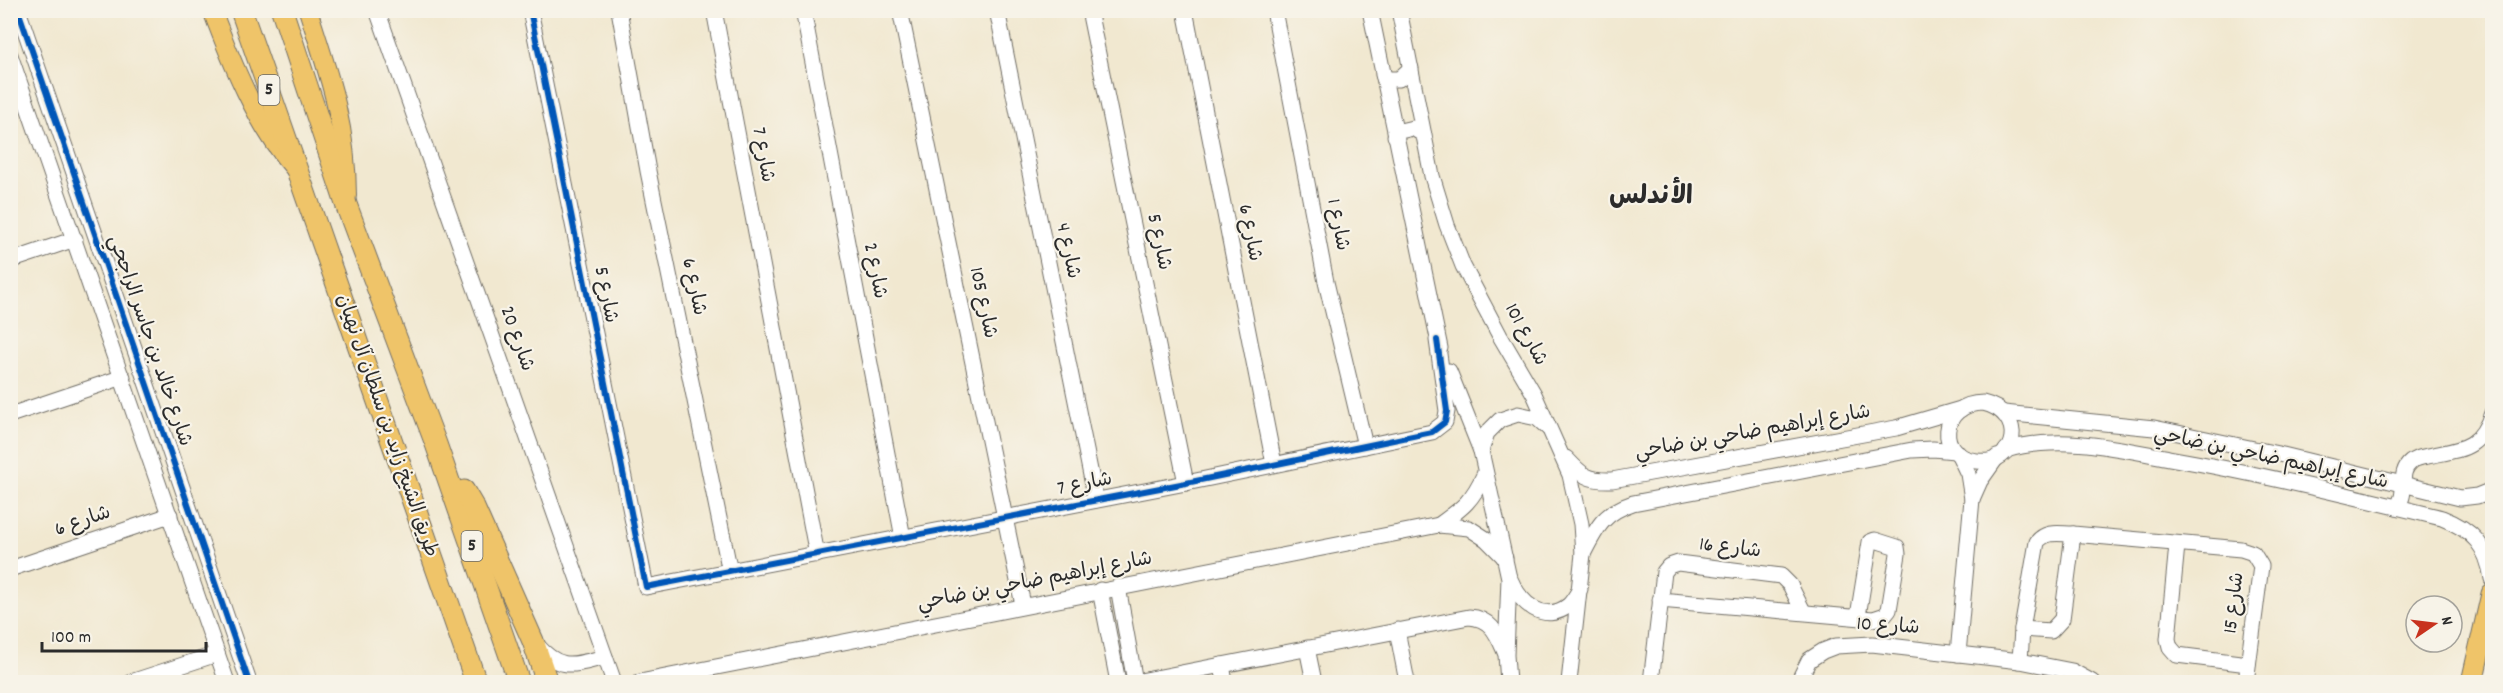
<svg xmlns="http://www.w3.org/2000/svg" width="2503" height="693" font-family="Dekko,'Playpen Sans Arabic',sans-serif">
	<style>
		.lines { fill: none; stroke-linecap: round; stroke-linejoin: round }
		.minor-casing { stroke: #706d65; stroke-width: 17 }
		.major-casing { stroke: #706d65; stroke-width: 20 }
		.highway-casing { stroke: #706d65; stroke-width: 23 }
		.minor { stroke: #fff; stroke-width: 15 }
		.major { stroke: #efc469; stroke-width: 18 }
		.highway { stroke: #efc469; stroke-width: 21 }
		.cycleway-casing { stroke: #f7f3e8; stroke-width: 10 }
		.cycleway { stroke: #0057b8; stroke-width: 6 }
		.labels { text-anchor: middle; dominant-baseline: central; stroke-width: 4.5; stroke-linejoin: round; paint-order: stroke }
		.shield { fill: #f7f3e8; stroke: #686764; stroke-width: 1.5 }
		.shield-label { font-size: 18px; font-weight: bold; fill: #2b2b2b }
		.street-label { font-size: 20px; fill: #2b2b2b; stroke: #f7f3e8 }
		.district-label { font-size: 26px; font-weight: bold; fill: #2b2b2b; stroke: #f7f3e8 }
	</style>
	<rect width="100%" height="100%" fill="#f7f3e8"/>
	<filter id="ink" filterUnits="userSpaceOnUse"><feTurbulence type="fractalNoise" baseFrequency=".0167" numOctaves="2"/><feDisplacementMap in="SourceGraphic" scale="12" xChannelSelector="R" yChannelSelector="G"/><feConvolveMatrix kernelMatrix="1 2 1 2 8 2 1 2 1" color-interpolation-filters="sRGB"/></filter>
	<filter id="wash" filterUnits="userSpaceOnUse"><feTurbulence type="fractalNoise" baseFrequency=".008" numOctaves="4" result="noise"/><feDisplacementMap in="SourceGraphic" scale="24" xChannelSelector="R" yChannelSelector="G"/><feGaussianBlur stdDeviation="1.35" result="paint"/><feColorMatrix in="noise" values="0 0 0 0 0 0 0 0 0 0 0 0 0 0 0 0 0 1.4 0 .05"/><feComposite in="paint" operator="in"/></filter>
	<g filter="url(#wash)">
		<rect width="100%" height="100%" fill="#f1e8d0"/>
	</g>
	<g filter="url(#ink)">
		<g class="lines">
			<g class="minor-casing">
				<g id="minor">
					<polyline points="18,10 249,682"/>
					<polyline points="377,10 614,682"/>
					<polyline points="530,10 646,587 1186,483 1432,432 1445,422 1447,411 1437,340"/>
					<polyline points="619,10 648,171 730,572"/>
					<polyline points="714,10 817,555"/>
					<polyline points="803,10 903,538"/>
					<polyline points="900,10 1023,605"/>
					<polyline points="997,10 1096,500"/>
					<polyline points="1089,10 1186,483"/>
					<polyline points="1185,10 1274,464"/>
					<polyline points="1274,10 1326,282 1365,446"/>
					<polyline points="1370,10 1440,348"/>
					<polyline points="1399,10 1432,176 1447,225 1463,266 1500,336 1534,394 1570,475 1581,524 1583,554 1569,682"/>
					<polyline points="10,55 227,682"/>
					<polyline points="1383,75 1388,79 1399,79 1411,68"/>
					<polyline points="1395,136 1400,131 1413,128 1424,135"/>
					<polyline points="10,261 75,239"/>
					<polyline points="1449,371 1481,451 1509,578 1506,655 1508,682"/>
					<path d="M1983,403C2027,413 2018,466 1977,461C1935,457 1939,403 1983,403Z"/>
					<polyline points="2004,413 2154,428 2283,455 2460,498 2477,496 2492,490"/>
					<polyline points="10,415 123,377"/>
					<path d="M2006,450C2058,434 2117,448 2169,458C2261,474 2351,496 2442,518C2473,530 2487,546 2492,579"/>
					<polyline points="1481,451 1487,433 1500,420 1518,414 1537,418 1548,428"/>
					<polyline points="1958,453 1968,474 1972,499 1958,654"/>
					<path d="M1566,458C1582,475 1587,481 1612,480L1896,428L1961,409"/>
					<polyline points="1972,499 1980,481 1997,457"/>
					<path d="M2396,507C2410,494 2396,474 2411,462C2415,458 2422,457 2428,456C2461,449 2480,450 2492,413"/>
					<path d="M1439,525C1464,507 1472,501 1485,473"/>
					<polyline points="2177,545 2168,639 2170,647 2177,655 2248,664"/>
					<path d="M1583,554C1597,527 1603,513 1633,503L1912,450L1933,449L1955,451"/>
					<polyline points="10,569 170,515"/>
					<path d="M1510,579C1520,603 1544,625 1569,605C1573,601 1577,594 1580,589"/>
					<path d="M1118,587L1135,682L1469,617C1491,618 1497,634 1505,652"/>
					<polyline points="1100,590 1118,682"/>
					<polyline points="1660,600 1873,619 1885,615 1889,610 1898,554 1897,547 1875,540 1870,542 1858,616"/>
					<polyline points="2022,629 2051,631 2062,619 2073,534"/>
					<polyline points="1397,630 1407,682"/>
					<path d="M536,644C560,672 573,665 605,657"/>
					<polyline points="1307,648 1314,682"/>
					<path d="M2020,661L2022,629L2037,542C2047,530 2059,534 2073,534L2241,549L2253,553L2261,566L2246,682"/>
					<polyline points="1222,665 1225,682"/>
					<polyline points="131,682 217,654"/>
					<polyline points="640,682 1439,525 1469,528 1486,539 1505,558"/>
					<polyline points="1651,682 1664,572 1669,566 1678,563 1781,576 1790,585 1803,611"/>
					<polyline points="1798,682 1809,660 1823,651 1836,646 1872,644 2020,661 2072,671 2092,682"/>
				</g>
			</g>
			<g class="major-casing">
				<g id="major">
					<path d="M212,10C231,61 258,128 294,168"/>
					<path d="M308,10C329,75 347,126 347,196"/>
				</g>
			</g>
			<g class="highway-casing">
				<g id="highway">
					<polyline points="241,10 476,682"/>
					<polyline points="282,10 347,207 436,444 519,682"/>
					<polyline points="464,491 474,508 533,641 547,682"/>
					<polyline points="2472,682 2492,594"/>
				</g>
			</g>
			<use href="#minor" class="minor"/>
			<use href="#major" class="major"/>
			<use href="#highway" class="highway"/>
			<g class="cycleway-casing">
				<g id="cycleway">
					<polyline points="18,10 249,682"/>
					<polyline points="530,10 646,587 1186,483 1432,432 1445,422 1447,411 1437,340"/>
				</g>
			</g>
			<use href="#cycleway" class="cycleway"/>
		</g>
	</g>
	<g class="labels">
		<g class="shield">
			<rect x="258.5" y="75" width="21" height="30" rx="4.5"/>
			<rect x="461.5" y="531" width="21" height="30" rx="4.5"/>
		</g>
		<g class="shield-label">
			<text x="269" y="90">5</text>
			<text x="472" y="546">5</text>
		</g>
		<g class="street-label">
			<text transform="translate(762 155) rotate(80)">شارع 7</text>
			<text transform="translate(1337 225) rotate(79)">شارع 1</text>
			<text transform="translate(1249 233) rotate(79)">شارع 6</text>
			<text transform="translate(1158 242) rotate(78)">شارع 5</text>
			<text transform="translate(1067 251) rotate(78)">شارع 4</text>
			<text transform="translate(874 271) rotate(79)">شارع 2</text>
			<text transform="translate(693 287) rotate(78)">شارع 6</text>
			<text transform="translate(605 295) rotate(79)">شارع 5</text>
			<text transform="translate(982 303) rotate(78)">شارع 105</text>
			<text transform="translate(1525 335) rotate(61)">شارع 101</text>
			<text transform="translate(516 339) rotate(71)">شارع 20</text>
			<text transform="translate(149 341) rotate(71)">شارع خالد بن جاسر الراجحي</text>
			<text transform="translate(386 426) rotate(71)">طريق الشيخ زايد بن سلطان آل نهيان</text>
			<text transform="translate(1753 433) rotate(-10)">شارع إبراهيم ضاحي بن ضاحي</text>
			<text transform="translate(2271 459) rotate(12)">شارع إبراهيم ضاحي بن ضاحي</text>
			<text transform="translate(1085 485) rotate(-11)">شارع 7</text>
			<text transform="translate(83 522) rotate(-19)">شارع 6</text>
			<text transform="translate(1730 549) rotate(7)">شارع 16</text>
			<text transform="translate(1035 582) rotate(-11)">شارع إبراهيم ضاحي بن ضاحي</text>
			<text transform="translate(2235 603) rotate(-83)">شارع 15</text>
			<text transform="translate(1888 627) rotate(4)">شارع 10</text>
		</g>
		<g class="district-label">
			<text x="1651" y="197">الأندلس</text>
		</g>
	</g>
	<rect width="2503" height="693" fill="none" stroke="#f7f3e8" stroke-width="36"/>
	<g transform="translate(2434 624) rotate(76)"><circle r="28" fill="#f7f3e8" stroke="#a5a39c" stroke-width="1.5"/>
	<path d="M0-4.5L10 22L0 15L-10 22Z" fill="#c8321e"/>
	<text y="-9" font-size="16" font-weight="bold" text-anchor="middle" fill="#2b2b2b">N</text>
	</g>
	<path d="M42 642v9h164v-9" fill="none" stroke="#2b2b2b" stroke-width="3"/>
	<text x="51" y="642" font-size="18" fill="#2b2b2b" stroke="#f7f3e8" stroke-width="4.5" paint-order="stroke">100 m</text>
</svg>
